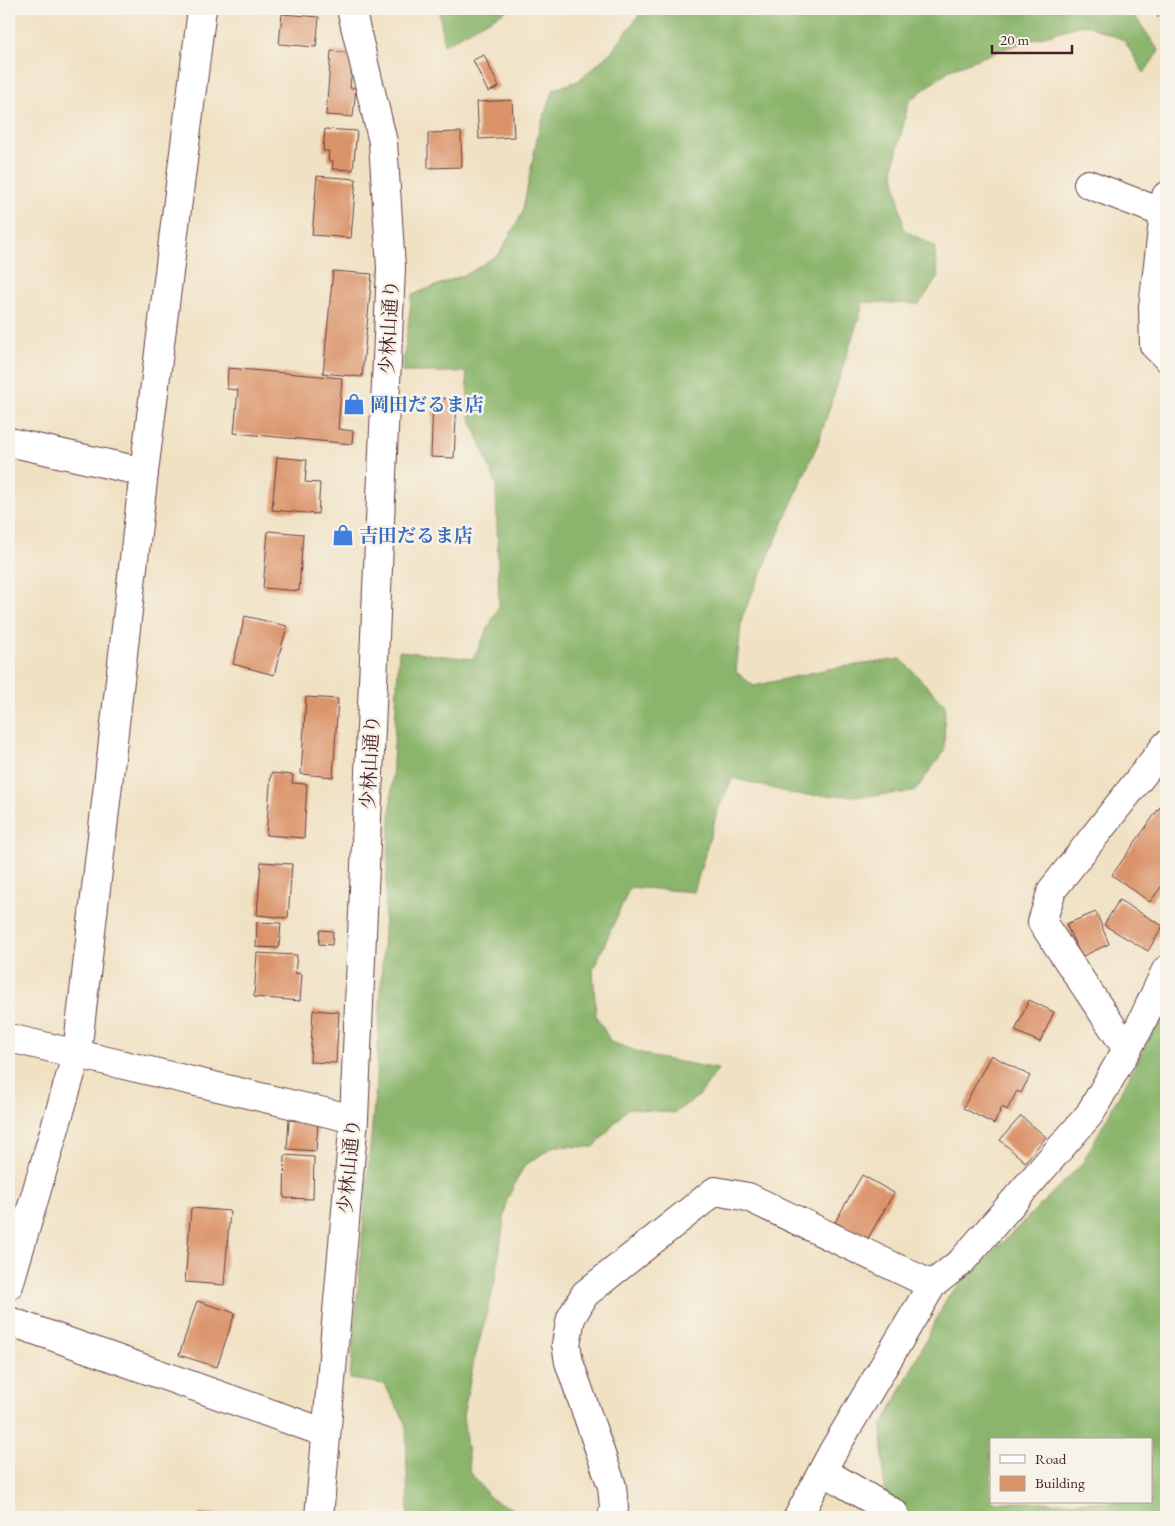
<svg xmlns="http://www.w3.org/2000/svg" width="1175" height="1526" font-family="'EB Garamond','Noto Serif JP',serif">
	<style>
		.forest { fill: #8bb56c; stroke: #6a6a4c; fill-rule: evenodd }
		.building { fill: #da9268 }
		.lines { fill: none; stroke-linecap: round; stroke-linejoin: round }
		.minor-casing { stroke: #633c42; stroke-width: 30 }
		.path { stroke: #633c42; stroke-width: 3; stroke-dasharray: 1 4; stroke-linecap: butt }
		.minor { stroke: #fff; stroke-width: 28 }
		.labels { text-anchor: middle; dominant-baseline: central; stroke-width: 5; stroke-linejoin: round; paint-order: stroke }
		.street-label { font-size: 19px; fill: #4a1f2b; stroke: #f7f3e8 }
		.shop-label { font-size: 19px; font-weight: bold; fill: #366cbe; stroke: #f7f3e8; text-anchor: start }
	</style>
	<rect width="100%" height="100%" fill="#f7f3e8"/>
	<filter id="ink" filterUnits="userSpaceOnUse"><feTurbulence type="fractalNoise" baseFrequency=".02" numOctaves="2"/><feDisplacementMap in="SourceGraphic" scale="10" xChannelSelector="R" yChannelSelector="G"/><feConvolveMatrix kernelMatrix="1 2 1 2 8 2 1 2 1" color-interpolation-filters="sRGB"/></filter>
	<filter id="wash" filterUnits="userSpaceOnUse"><feTurbulence type="fractalNoise" baseFrequency=".0096" numOctaves="4" result="noise"/><feDisplacementMap in="SourceGraphic" scale="20" xChannelSelector="R" yChannelSelector="G"/><feGaussianBlur stdDeviation="1.12" result="paint"/><feColorMatrix in="noise" values="0 0 0 0 0 0 0 0 0 0 0 0 0 0 0 0 0 1.4 0 .05"/><feComposite in="paint" operator="in"/></filter>
	<g filter="url(#wash)">
		<rect width="100%" height="100%" fill="#f0e1c3"/>
		<g class="forest">
			<polygon points="439,9 509,9 444,45"/>
			<polygon points="639,9 1130,9 1159,51 1144,73 1124,40 1084,24 1012,46 951,69 909,101 893,168 904,230 934,246 938,277 919,304 864,302 818,443 742,617 736,672 754,686 828,669 901,659 945,705 944,752 914,792 867,796 797,795 733,778 718,809 694,892 630,887 593,970 596,1016 611,1042 653,1057 718,1069 700,1095 674,1113 628,1108 594,1147 554,1146 524,1166 507,1199 495,1282 473,1365 463,1416 470,1472 491,1499 531,1517 408,1517 406,1423 384,1384 350,1379 376,1081 399,651 473,659 499,606 496,484 469,414 466,372 402,372 412,295 469,273 499,254 522,214 539,129 554,89 578,81 611,52 640,14"/>
			<path d="M1166,1008V1517H885L882,1427L948,1296L1082,1164ZM991,1440H1151V1502H991Z"/>
		</g>
		<g id="blocks">
			<g class="building">
				<polygon points="282,14 319,17 316,47 279,44"/>
				<polygon points="331,51 353,53 350,88 356,88 353,117 326,115"/>
				<polygon points="484,55 499,87 488,92 473,60"/>
				<polygon points="512,100 514,137 479,139 477,102"/>
				<polygon points="325,129 357,131 353,170 332,169 333,161 328,160 329,151 323,151"/>
				<polygon points="461,132 462,167 428,168 428,133"/>
				<polygon points="317,176 356,179 351,238 312,235"/>
				<polygon points="333,271 372,274 362,377 323,373"/>
				<polygon points="228,368 342,378 338,429 353,431 352,444 234,433 238,390 227,389"/>
				<polygon points="433,398 457,399 454,458 431,457"/>
				<polygon points="277,457 307,460 305,482 320,483 318,514 272,510"/>
				<polygon points="268,531 303,534 299,591 263,588"/>
				<polygon points="245,616 287,626 274,675 233,664"/>
				<polygon points="306,697 338,699 333,777 301,774"/>
				<polygon points="271,773 293,775 292,783 307,784 304,838 266,835"/>
				<polygon points="1160,807 1166,812 1166,880 1150,902 1112,875"/>
				<polygon points="261,862 292,864 288,918 257,915"/>
				<polygon points="1119,900 1163,926 1148,951 1104,925"/>
				<polygon points="1096,912 1109,944 1081,957 1066,924"/>
				<polygon points="257,922 281,923 279,948 256,947"/>
				<polygon points="320,930 333,931 332,945 319,944"/>
				<polygon points="257,953 297,955 295,973 302,974 300,1001 254,997"/>
				<polygon points="1029,1000 1054,1012 1040,1042 1015,1031"/>
				<polygon points="313,1010 339,1012 336,1063 310,1062"/>
				<polygon points="991,1055 1030,1076 1021,1093 1017,1091 1007,1110 1002,1107 994,1124 963,1108"/>
				<polygon points="1021,1116 1046,1137 1025,1162 1000,1140"/>
				<polygon points="289,1120 318,1122 316,1151 287,1149"/>
				<polygon points="285,1155 314,1157 313,1199 284,1198"/>
				<polygon points="862,1175 894,1193 867,1240 835,1222"/>
				<polygon points="191,1208 230,1211 224,1285 185,1282"/>
				<polygon points="197,1301 235,1313 217,1367 179,1355"/>
				<polygon points="199,1513 244,1516 244,1517 199,1517"/>
			</g>
		</g>
	</g>
	<g filter="url(#ink)">
		<use href="#blocks" fill-opacity="0" stroke="#633c42" stroke-width="1"/>
		<g class="lines">
			<g class="minor-casing">
				<g id="minor">
					<polyline points="1088,184 1166,214"/>
					<polyline points="1166,196 1153,307 1154,345 1166,357"/>
					<polyline points="9,442 144,472"/>
					<polyline points="9,1038 354,1119"/>
					<polyline points="1127,1049 1042,922 1052,890 1166,745"/>
					<polyline points="9,1285 77,1053 144,472 202,9"/>
					<polyline points="9,1321 326,1433"/>
					<polyline points="823,1471 894,1513 895,1517"/>
					<polyline points="319,1517 354,1119 391,268 383,142 351,9"/>
					<polyline points="612,1517 614,1508 612,1486 569,1362 566,1344 571,1318 585,1294 715,1191 748,1197 932,1285"/>
					<polyline points="798,1517 832,1453 932,1285 961,1262 1089,1115 1138,1030 1166,970"/>
				</g>
			</g>
			<polyline class="path" points="1151,9 1166,25"/>
			<use href="#minor" class="minor"/>
		</g>
	</g>
	<defs>
		<g id="shop-bare" transform="scale(1.725)"><path d="M-5-2.5h2.3a2.7 3.5 0 0 1 5.4 0H5L5.5 6h-11ZM-1.5-2.5h3a1.5 2.3 0 0 0-3 0Z" fill="#3f7fe0" stroke="#f7f3e8" stroke-width="2.5" paint-order="stroke"/></g>
	</defs>
	<g fill-rule="evenodd">
		<use href="#shop-bare" x="354" y="404"/>
		<use href="#shop-bare" x="343" y="535"/>
	</g>
	<g class="labels">
		<g class="street-label">
			<text transform="translate(389 327) rotate(-87)">少林山通り</text>
			<text transform="translate(370 762) rotate(-87)">少林山通り</text>
			<text transform="translate(349 1166) rotate(-85)">少林山通り</text>
		</g>
		<g class="shop-label">
			<text x="370" y="404">岡田だるま店</text>
			<text x="359" y="535">吉田だるま店</text>
		</g>
	</g>
	<rect width="1175" height="1526" fill="none" stroke="#f7f3e8" stroke-width="30"/>
	<rect x="990" y="1438" width="162" height="65" fill="#f7f3e8" stroke="#b29e9c"/>
	<rect x="1000" y="1455" width="25" height="8" fill="#ffffff" stroke="#b29e9c"/>
	<text x="1035" y="1464" font-size="15" fill="#4a1f2b">Road</text>
	<rect x="1000" y="1476" width="25" height="15" fill="#da9268" stroke="#b29e9c"/>
	<text x="1035" y="1488" font-size="15" fill="#4a1f2b">Building</text>
	<path d="M992 45v8h80v-8" fill="none" stroke="#4a1f2b" stroke-width="2.5"/>
	<text x="1000" y="45" font-size="15" fill="#4a1f2b" stroke="#f7f3e8" stroke-width="4" paint-order="stroke">20 m</text>
</svg>
